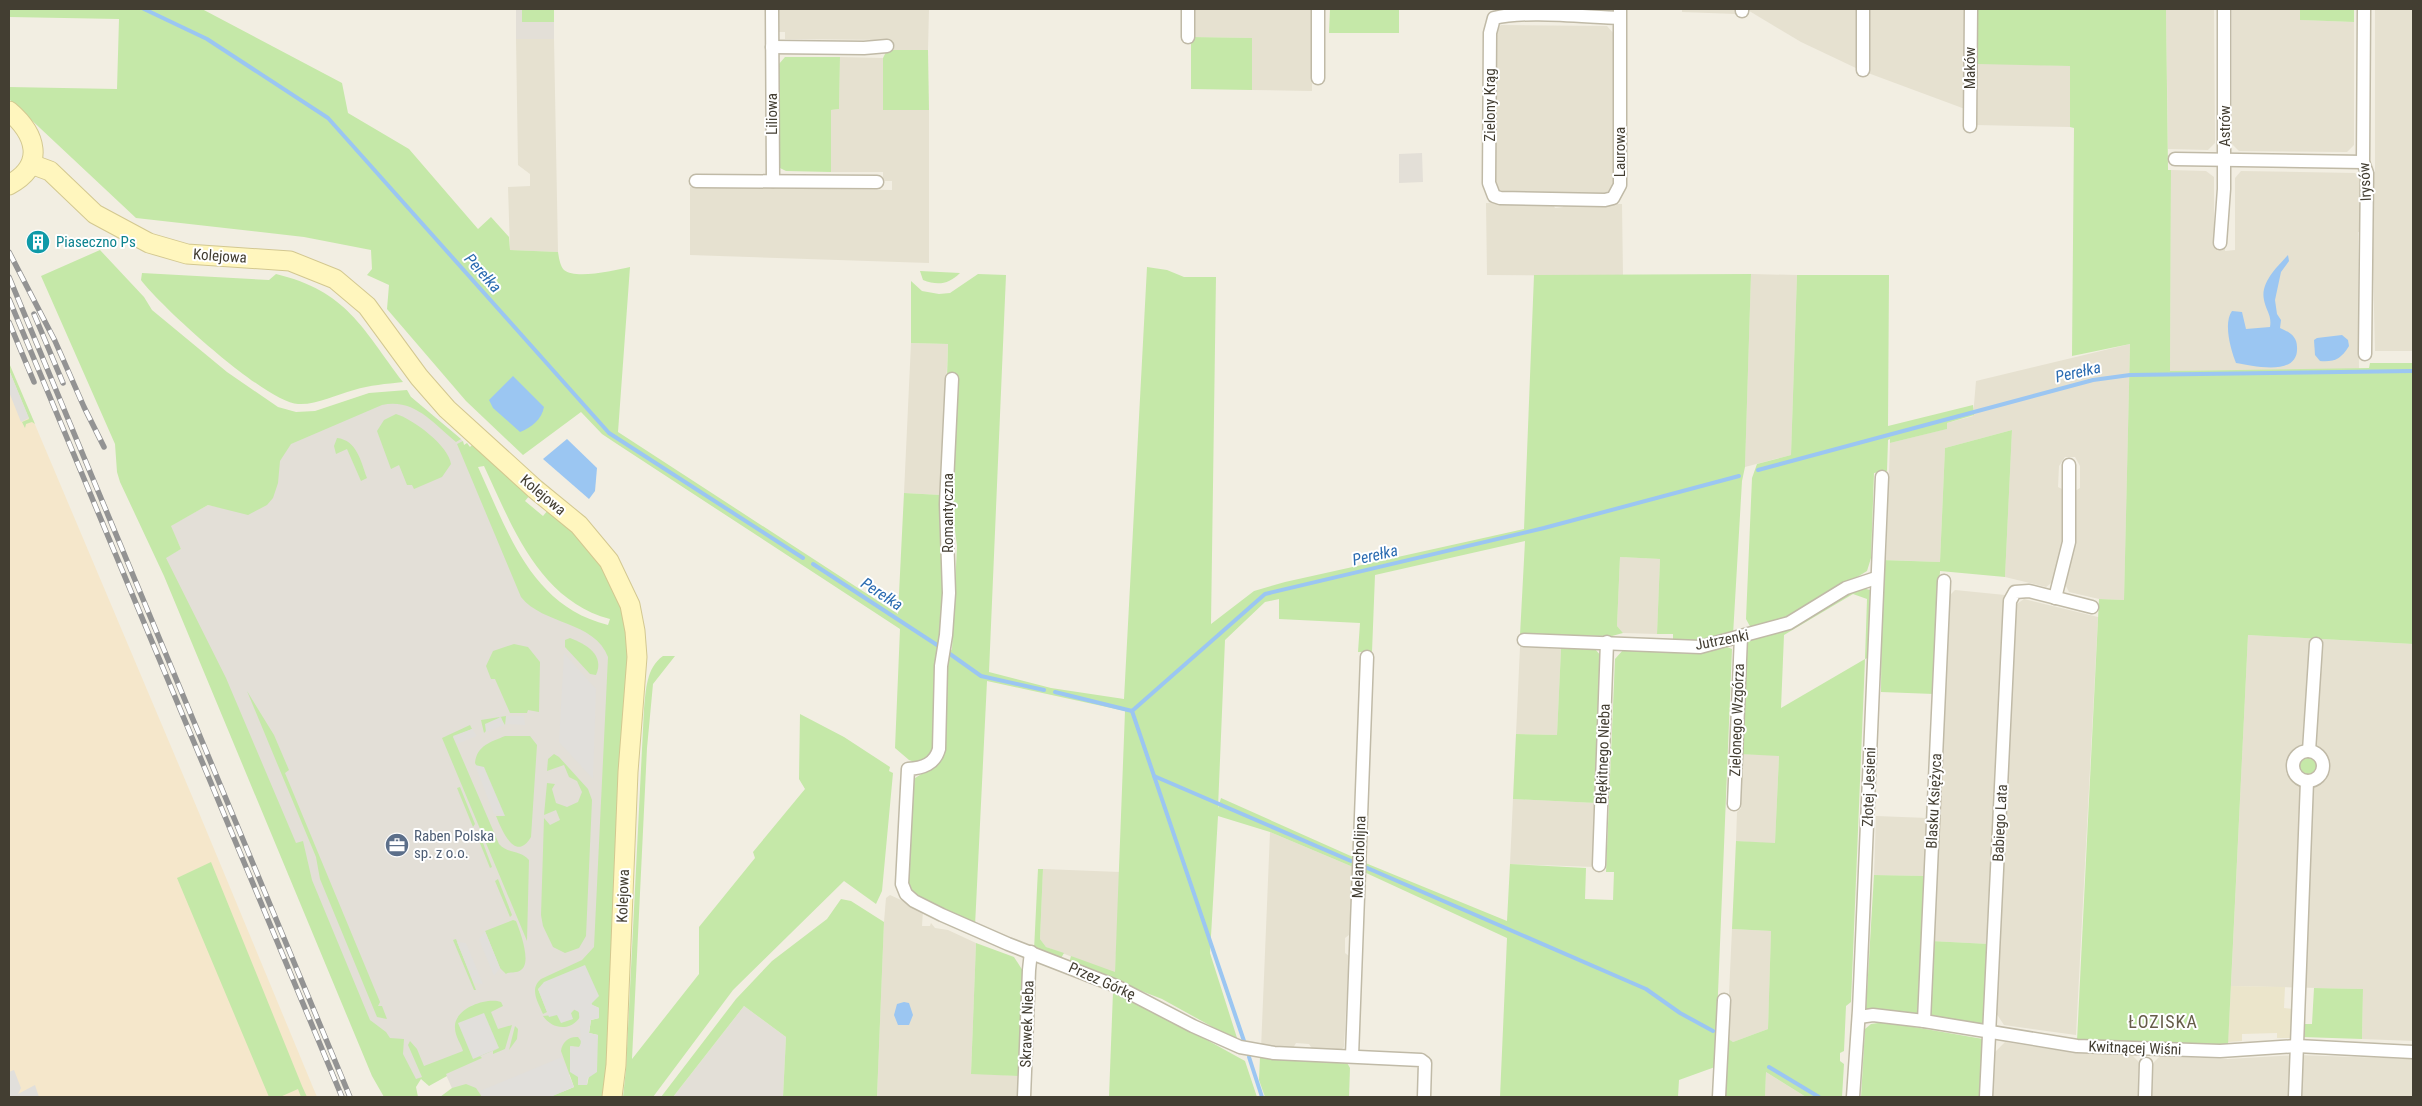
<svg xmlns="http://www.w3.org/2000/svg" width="2422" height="1106" font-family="'Roboto Condensed',sans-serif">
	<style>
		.residential { fill: #e6e1d0 }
		.commercial { fill: #f5e7cb }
		.industrial { fill: #e3dfd7 }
		.education { fill: #ebe5cb }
		.green { fill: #c5e8a8; fill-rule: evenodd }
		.parking { fill: #e1dfdb }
		.water { fill: #9bc6f2 }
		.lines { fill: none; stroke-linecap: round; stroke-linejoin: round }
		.stream { stroke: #9bc6f2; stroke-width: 4 }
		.street-casing { stroke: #c0baa7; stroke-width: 15 }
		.secondary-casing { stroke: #d3c890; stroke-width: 21 }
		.street { stroke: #fff; stroke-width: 12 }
		.secondary { stroke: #fff6be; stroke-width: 19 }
		.rail-casing { stroke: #939393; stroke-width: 5.5 }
		.rail { stroke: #fff; stroke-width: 4; stroke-dasharray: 11; stroke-linecap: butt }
		.labels { text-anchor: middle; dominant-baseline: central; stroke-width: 4; stroke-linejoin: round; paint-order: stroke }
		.street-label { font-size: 15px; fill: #433e32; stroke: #fff }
		.culture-label { font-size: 15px; fill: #0d838f; stroke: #fff; text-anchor: start }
		.service-label { font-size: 15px; fill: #4e5e75; stroke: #fff; text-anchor: start }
		.water-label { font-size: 16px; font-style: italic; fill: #2a6bb1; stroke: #fff }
		.quarter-label { font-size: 18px; letter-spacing: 1px; fill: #665d49; stroke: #fff }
	</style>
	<rect width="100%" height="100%" fill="#f2eee2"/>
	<g class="residential">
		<polygon points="778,9 929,9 928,50 887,50 886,40 785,39 785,32 778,32"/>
		<polygon points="1191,9 1312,9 1312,91 1252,90 1252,38 1191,37"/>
		<polygon points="1682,9 1736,9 1736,14 1682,12"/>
		<polygon points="1746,9 1858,9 1858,69 1801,42"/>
		<polygon points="1869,9 1966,9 1964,30 1966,31 1965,109 1868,73"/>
		<polygon points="2166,9 2214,9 2215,143 2208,150 2168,149"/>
		<polygon points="2232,9 2300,9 2300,20 2354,22 2354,145 2347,152 2239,151 2232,144"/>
		<polygon points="2375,9 2413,9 2413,351 2375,351 2372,226 2374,225 2372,172 2375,172"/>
		<polygon points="1501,25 1607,26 1614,34 1614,188 1608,194 1500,193 1495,186 1494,32"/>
		<polygon points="516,39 554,39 558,252 510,250 508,187 530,186 530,174 518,165"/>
		<polygon points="840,57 883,58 883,110 929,110 929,263 690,255 690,187 892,190 892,181 883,181 883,172 831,172 831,110 839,109"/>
		<polygon points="1976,63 2070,66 2070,127 1975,125 1977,106"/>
		<polygon points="2171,170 2206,171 2214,177 2214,242 2225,243 2225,251 2235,250 2235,178 2241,171 2355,173 2362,179 2362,232 2358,232 2359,369 2170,371"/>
		<polygon points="1486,203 1553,204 1555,208 1563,207 1564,204 1622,204 1623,276 1487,275"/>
		<polygon points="1751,274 1797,275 1791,455 1745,467"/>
		<polygon points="911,343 948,344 941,495 904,493"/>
		<polygon points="2130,344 2124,600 2099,599 2069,592 2065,584 2075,491 2080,488 2080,466 2075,457 2065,457 2059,466 2058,487 2064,490 2063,544 2054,581 2046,587 2005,577 2012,430 1945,448 1940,562 1886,560 1890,443 1946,429 1947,423 1973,416 1976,381"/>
		<polygon points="1620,557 1660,559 1657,634 1623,633 1617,626"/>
		<polygon points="1955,590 2005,595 1989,944 1931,941 1949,596"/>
		<polygon points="2024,599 2098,617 2076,1035 2004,1025 1996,1013 2014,606"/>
		<polygon points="2248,635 2413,644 2413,1041 2362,1039 2363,989 2231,986"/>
		<polygon points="1520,647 1561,649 1557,735 1516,734"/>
		<polygon points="1739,754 1779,755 1775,844 1736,841 1737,812 1741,808 1741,800 1738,798"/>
		<polygon points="1513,799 1596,803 1594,867 1510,864"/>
		<polygon points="1876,816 1928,818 1925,876 1874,875"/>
		<polygon points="1270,832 1353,867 1349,935 1345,938 1345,953 1349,956 1344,1047 1341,1050 1313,1050 1309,1044 1296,1043 1292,1050 1261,1049"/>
		<polygon points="1043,869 1120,872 1115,973 1046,947 1040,939"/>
		<polygon points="890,895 923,910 922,926 930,926 931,923 935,928 948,930 976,943 971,1073 1019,1076 1019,1097 877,1097 884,922 886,898"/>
		<polygon points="1732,929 1771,931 1768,1029 1733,1042 1727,1038"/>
		<polygon points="2005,1042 2075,1053 2132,1055 2139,1062 2138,1097 1992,1097 1994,1053"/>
		<polygon points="2297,1055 2413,1059 2413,1097 2151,1097 2153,1063 2160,1056 2228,1059"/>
		<polygon points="1766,1072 1806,1097 1765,1097"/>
	</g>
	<polygon class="commercial" points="9,363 197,808 317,1097 9,1097"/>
	<g class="industrial">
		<rect x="516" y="9" width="38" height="30"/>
		<polygon points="1422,153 1423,182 1399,183 1399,154"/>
		<polygon points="411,397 462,440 524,590 616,641 602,988 561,1097 458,1097 455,1095 443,1068 411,1082 375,1048 164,558 181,549 170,526 208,505 247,513 250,455 384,400"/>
		<polygon points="744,1006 786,1037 783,1097 673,1097"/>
	</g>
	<polygon class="education" points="2231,986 2285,987 2284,1008 2293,1009 2292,1038 2277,1038 2277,1033 2242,1034 2242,1041 2228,1042"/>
	<g class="green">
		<path d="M9,9H202L342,83L348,113L409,149L478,229L491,217L509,237L510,250L558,252C559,258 560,266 564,270C576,280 615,270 630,267L618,432L898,614L904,493L941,495L944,598L932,758L920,764L909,760L895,748L900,629L617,444L602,434L581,412L523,455L466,401L387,309L389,285L367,275L372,269L371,250L304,237L136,218L9,99V87L117,89L119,19L9,17Z"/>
		<rect x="522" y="9" width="32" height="13"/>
		<polygon points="1330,9 1399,9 1399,33 1329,33"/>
		<polygon points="1978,9 2166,9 2168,170 2171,170 2170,371 2369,368 2370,363 2413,363 2413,644 2248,635 2228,1046 2077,1041 2099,599 2124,600 2130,344 2072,356 2074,128 2070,127 2070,66 1978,64"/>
		<polygon points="2300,9 2354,9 2354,22 2300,20"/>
		<polygon points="1191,37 1252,38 1252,90 1191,89"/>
		<polygon points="887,50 928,50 929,110 883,110 883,58"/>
		<polygon points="785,57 840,57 839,109 831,110 831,172 786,171 780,168 778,159 779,64"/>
		<path d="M100,250L144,297L152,310L227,372L278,407L296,412L315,411L369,393L407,390L411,397L461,439L456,442C433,423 414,398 382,405L291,444L280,461L278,483L273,498L267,505L248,515L208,505L171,526L181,549L166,558L226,678L296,843L303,841L312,880L370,1020L386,1032L390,1038L404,1039L403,1054L416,1079L422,1077L408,1045L410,1041L417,1049L424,1066L463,1051C461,1044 455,1036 455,1028C453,1009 486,997 501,1002L503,1006L491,1012L498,1029L512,1025L505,1049L493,1054V1051L499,1048L473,1059L480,1056L482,1058L446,1074L447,1076L429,1086L421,1079L416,1087L418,1097H384L372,1076L164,576L120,482L117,472L115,444L41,276Z"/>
		<path d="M1147,267L1167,270L1184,277H1216L1211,624L1254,591L1285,582L1524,529L1534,275L1751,274L1745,467L1742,481L1733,635L1696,643L1673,642V634H1657L1660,559L1620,557L1617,626L1623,633L1612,636L1520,635L1525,541L1375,575L1372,652H1358L1360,623L1279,619V599L1265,602L1225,640L1218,808L1221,798L1353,857V867L1270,832L1218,816L1210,953L1238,1041L1162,999L1069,963L1071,956L1115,972L1125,711L987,681L975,926L917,897L907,886L912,781C921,772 933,770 942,760L945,659L952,649L957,546L951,499L947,377L948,344L911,343V281L922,291L939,294L950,293L978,274L1006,275L989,672L1051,688L1124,699Z"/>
		<path d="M920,271L960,273C949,284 938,286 923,280Z"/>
		<path d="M142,273L269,280L276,274C347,291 362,328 403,382C386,384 370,385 354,390C335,395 317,405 298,404C268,404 161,307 141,280Z"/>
		<polygon points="1797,275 1889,275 1888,426 1973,405 1974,415 1947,423 1947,429 1890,443 1890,439 1888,440 1887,471 1874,473 1871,558 1867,571 1785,621 1752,630 1746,619 1752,478 1757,464 1791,455"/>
		<polygon points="9,363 35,424 32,422 26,424 25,428 22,422 29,419 9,370"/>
		<path d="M396,414C413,419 449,446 451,464L442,477L414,489L412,485H407L399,465L391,469L377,431L384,420Z"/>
		<polygon points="2012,430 2005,577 1940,571 1934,694 1881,692 1882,560 1940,562 1945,448"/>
		<path d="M337,438C357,440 361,462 367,478L361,481L347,449L336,454L334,446Z"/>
		<path d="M463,441L464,445L467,443L470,447L474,443L530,495L525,501L543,516L548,510C586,540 608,566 623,613C627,626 627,642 629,655L605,1097H550L574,1087L561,1051C562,1042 569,1036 578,1037L581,1041L580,1047L571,1046L577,1075L587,1085L598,1035L589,1033L591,1020L599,1018V1008L592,1005L591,1001L538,989L547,1012L543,1014C538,1002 529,989 541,979L582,960L594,947L608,657C595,621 543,625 521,597L457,444ZM484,466C512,526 539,600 610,619L608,625C531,606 508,532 478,467Z"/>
		<path d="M1863,588L1870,590L1868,658L1865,659L1851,1002L1846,1006L1844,1051L1840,1053V1061L1844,1064L1842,1097H1806L1766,1072L1765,1097H1725L1727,1038L1733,1042L1768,1029L1771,931L1732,929L1736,841L1775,843L1779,756L1739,754L1745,644L1750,639L1851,589ZM1853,594L1867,599L1865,659L1781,708L1784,635Z"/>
		<path d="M570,638C586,644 605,655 596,675L590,674L565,647V640Z"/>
		<polygon points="514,644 528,647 540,662 539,712 528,710 527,713 510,713 495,679 491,679 486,666 493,651"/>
		<polygon points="1727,647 1732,649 1715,1067 1679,1080 1678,1097 1500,1097 1507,938 1364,872 1363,862 1507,921 1510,864 1586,868 1585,899 1613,900 1614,872 1606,872 1615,659 1623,650 1697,654"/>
		<polygon points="1561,649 1595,649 1601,656 1596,803 1513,799 1516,734 1557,735"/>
		<path d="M663,656H675L653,684L647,748L632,1059L699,974V927L755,858L753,852L805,789L799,779L800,714L844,737L890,767L889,771L893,773L882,891L876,904L844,881L733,990L653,1097H623L626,1069L644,709C646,690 646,668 663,656Z"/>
		<polygon points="247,691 274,735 289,770 285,773 380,1002 378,1006 382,1006 387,1019 377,1017 320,879 316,857"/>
		<polygon points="506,716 505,725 500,717 484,733 481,720"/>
		<path d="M470,725L472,729L453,737L499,844C508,854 521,850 529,860L527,941L442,738Z"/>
		<path d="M505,736H530L537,745L531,837C515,864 501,828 496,816H504L475,763C477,745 491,742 505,736Z"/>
		<polygon points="554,754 559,757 588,789 592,800 586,936 579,948 565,953 553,947 543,926 541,915 544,818 550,825 560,820 556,810 544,815 547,783 555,784 552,789 556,803 567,807 578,802 582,792 577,781 569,777 564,765 547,771 548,759"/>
		<circle cx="2308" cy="766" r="11"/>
		<polygon points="460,787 475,824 473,827 457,788"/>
		<polygon points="480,835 492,867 490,868 477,836"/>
		<polygon points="211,862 302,1086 307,1097 301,1097 298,1089 280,1097 269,1097 177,878"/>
		<polygon points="1038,869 1043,869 1040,939 1046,947 1064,953 1060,960 1034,950"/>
		<polygon points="1874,875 1925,876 1920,1015 1866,1009"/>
		<polygon points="498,879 512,915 510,917 495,881"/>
		<polygon points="841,899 851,901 884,922 877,1097 783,1097 786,1037 744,1006 673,1097 661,1097 736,999 772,961 827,919"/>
		<path d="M513,920L516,921C520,931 532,963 521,970C516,974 510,971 506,974L500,968L485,931Z"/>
		<polygon points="456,939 476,990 474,990 453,940"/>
		<polygon points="1931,941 1989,944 1984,1026 1928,1016"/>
		<polygon points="976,943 1014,957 1023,971 1019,1076 971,1074"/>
		<polygon points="2314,988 2363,989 2362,1039 2303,1037 2304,1024 2312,1024"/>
		<polygon points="1113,992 1160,1014 1245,1061 1257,1097 1109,1097"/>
		<path d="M575,1009L578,1010L580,1017C570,1032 552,1029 543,1016L571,1013Z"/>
		<polygon points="1885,1022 1983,1039 1981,1097 1861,1097 1865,1029 1871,1024"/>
		<polygon points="515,1026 518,1029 517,1039 509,1050"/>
		<polygon points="1260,1057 1346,1061 1350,1068 1349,1097 1265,1097 1259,1080"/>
		<polygon points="466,1084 476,1088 482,1097 440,1097 452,1088"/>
	</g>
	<g class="parking">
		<polygon points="9,370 29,418 21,422 9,392"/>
		<polygon points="564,653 596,689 593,779 559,742"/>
		<polygon points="506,716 524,716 525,725 506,724"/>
		<polygon points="501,717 504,725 486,732 485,724"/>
		<polygon points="472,729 477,736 457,744 453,736"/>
		<polygon points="475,765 484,767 505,816 494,814"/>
		<polygon points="485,931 500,968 494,976 479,939"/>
		<polygon points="457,942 466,943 483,984 474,983"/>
		<polygon points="585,965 599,996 591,1004 599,1008 599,1018 591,1020 589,1033 598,1035 597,1072 588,1078 587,1085 578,1085 578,1077 570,1072 570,1046 578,1048 581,1044 579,1012 573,1009 571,1013 573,1019 561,1023 557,1015 549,1017 538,989 544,982"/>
		<polygon points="484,1013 499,1048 473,1059 458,1023"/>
		<polygon points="562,1057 574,1087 550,1097 482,1097 480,1091"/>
		<polygon points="14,1070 21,1088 18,1094 35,1085 39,1097 9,1097 9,1072"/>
	</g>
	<g class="water">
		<path d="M2288,255L2289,261L2281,272L2275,300L2277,314L2281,320L2280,328C2289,332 2297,336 2297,347C2299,377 2254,366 2236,363C2231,351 2223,323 2232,311L2242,312L2246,329L2270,327C2272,315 2266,311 2264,300C2260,283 2277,267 2288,255Z"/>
		<path d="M2342,335L2348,340L2349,346C2341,359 2335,362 2320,361L2315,355L2314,340L2317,338Z"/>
		<path d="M513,376L544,407C542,419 531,428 520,432L493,408L489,400Z"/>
		<polygon points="567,439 597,468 595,491 589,499 543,459"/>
		<polygon points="904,1002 909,1003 913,1015 909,1025 898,1025 894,1015 897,1004"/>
	</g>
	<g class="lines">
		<g class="stream">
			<polyline points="144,9 207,39 328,118 609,433 803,558"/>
			<polyline points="1758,470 2093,380 2130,375 2413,371"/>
			<polyline points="813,564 937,645"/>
			<polyline points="950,654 981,676 1044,690"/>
			<polyline points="1055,692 1132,711 1265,594 1544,528 1739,476"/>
			<polyline points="1132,711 1244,1041"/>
			<polyline points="1154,776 1351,861"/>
			<polyline points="1365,867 1646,989 1680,1013 1713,1031"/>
			<polyline points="1249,1057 1262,1097"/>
			<polyline points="1769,1067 1819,1097"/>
		</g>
		<g class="street-casing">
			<g id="street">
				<polyline points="772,9 773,181"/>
				<polyline points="1188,9 1188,37"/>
				<polyline points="1318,9 1318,78"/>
				<path d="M1620,9V185L1613,198L1605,200L1500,198L1494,196L1489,183L1490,33L1494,18C1525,10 1586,17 1620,18"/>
				<polyline points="1742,9 1742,11"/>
				<polyline points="2364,9 2363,162 2367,173 2365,354"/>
				<polyline points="772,47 864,48 887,46"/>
				<polyline points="1863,70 1863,9"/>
				<polyline points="1970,126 1971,9"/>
				<polyline points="2175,159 2363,162"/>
				<polyline points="696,181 877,182"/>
				<polyline points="2220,243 2224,189 2224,9"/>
				<path d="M952,379L946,504L949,593L946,635L941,666L939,749C935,764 923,768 908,769L902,884L906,894L914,901L942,915L1008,944L1116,986L1193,1026L1240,1047L1274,1053L1421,1060L1425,1063L1424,1097"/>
				<polyline points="2055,598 2069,542 2069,465"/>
				<polyline points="1524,640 1700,647 1789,623 1846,588 1876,578"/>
				<polyline points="2309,751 2316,644"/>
				<circle cx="2308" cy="766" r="15"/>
				<polyline points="1734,804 1741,636"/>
				<polyline points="1599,865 1607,642"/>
				<polyline points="1859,1017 1873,1015 1924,1021 2077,1046 2220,1051 2297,1046 2413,1052"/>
				<polyline points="1924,1021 1944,581"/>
				<polyline points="1352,1056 1367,657"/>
				<polyline points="1024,1097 1029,970 1031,952"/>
				<polyline points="1719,1097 1724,1000"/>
				<polyline points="1853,1097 1859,1010 1882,477"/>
				<polyline points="1986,1097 2010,601 2015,592 2029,591 2092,607"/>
				<polyline points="2145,1097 2146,1064"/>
				<polyline points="2295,1097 2307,781"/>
			</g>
		</g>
		<g class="secondary-casing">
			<g id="secondary">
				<path d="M9,111C36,134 46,165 9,185"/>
				<polyline points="31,164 50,171 95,214 149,243 187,254 290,261 335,279 367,306 419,377 447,409 535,489 579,525 609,561 630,605 635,631 637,657 628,772 616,1065 612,1097"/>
			</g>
		</g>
		<use href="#street" class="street"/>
		<use href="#secondary" class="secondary"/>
		<g class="rail-casing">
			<g id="rail">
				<polyline points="9,252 55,341 84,407 104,447"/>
				<polyline points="9,277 350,1097"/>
				<polyline points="9,299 342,1097"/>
				<polyline points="34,314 63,383"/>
				<polyline points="9,322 34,382"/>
			</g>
		</g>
		<use href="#rail" class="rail"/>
	</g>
	<defs>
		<g id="building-disc" transform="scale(1.25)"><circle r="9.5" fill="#0f9aa8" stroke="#fff"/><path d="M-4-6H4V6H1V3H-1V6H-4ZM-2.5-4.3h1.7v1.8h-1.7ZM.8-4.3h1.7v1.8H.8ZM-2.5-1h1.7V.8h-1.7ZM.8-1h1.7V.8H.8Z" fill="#fff"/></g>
		<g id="office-disc" transform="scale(1.25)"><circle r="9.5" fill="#5c6f8a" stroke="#fff"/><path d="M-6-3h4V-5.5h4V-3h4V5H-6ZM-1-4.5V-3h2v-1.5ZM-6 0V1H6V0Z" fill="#fff"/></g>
	</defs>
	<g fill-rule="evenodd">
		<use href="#building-disc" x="38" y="242"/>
		<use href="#office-disc" x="397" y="845"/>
	</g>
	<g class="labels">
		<g class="street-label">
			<text transform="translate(1970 68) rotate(-90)">Maków</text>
			<text transform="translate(1490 105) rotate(-90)">Zielony Krąg</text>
			<text transform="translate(772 114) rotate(-90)">Liliowa</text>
			<text transform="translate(2225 126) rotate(-90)">Astrów</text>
			<text transform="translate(1620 152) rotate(-90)">Laurowa</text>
			<text transform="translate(2365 182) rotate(-93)">Irysów</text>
			<text transform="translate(220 256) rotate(4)">Kolejowa</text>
			<text transform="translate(543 495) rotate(40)">Kolejowa</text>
			<text transform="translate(948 513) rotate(-90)">Romantyczna</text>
			<text transform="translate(1722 640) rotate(-11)">Jutrzenki</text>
			<text transform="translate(1737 720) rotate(-88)">Zielonego Wzgórza</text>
			<text transform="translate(1603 754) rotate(-88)">Błękitnego Nieba</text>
			<text transform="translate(1869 787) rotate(-88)">Złotej Jesieni</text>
			<text transform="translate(1934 801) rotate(-87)">Blasku Księżyca</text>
			<text transform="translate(2000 823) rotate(-87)">Babiego Lata</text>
			<text transform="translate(1359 857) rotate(-88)">Melancholijna</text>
			<text transform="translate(623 896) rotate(-88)">Kolejowa</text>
			<text transform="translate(1102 981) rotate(24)">Przez Górkę</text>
			<text transform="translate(1027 1024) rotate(-88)">Skrawek Nieba</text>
			<text transform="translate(2135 1048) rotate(2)">Kwitnącej Wiśni</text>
		</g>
		<g class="culture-label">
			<text x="56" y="242">Piaseczno Ps</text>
		</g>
		<g class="service-label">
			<text x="414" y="836">Raben Polska<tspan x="414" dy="17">sp. z o.o.</tspan></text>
		</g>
		<g class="water-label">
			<text transform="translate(483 273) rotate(48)">Perełka</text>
			<text transform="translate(2078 372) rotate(-13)">Perełka</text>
			<text transform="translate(1375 555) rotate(-13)">Perełka</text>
			<text transform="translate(882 594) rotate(33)">Perełka</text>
		</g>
		<g class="quarter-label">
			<text x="2163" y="1021">ŁOZISKA</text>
		</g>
	</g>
	<rect width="2422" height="1106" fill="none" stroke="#433e32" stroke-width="20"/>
</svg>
